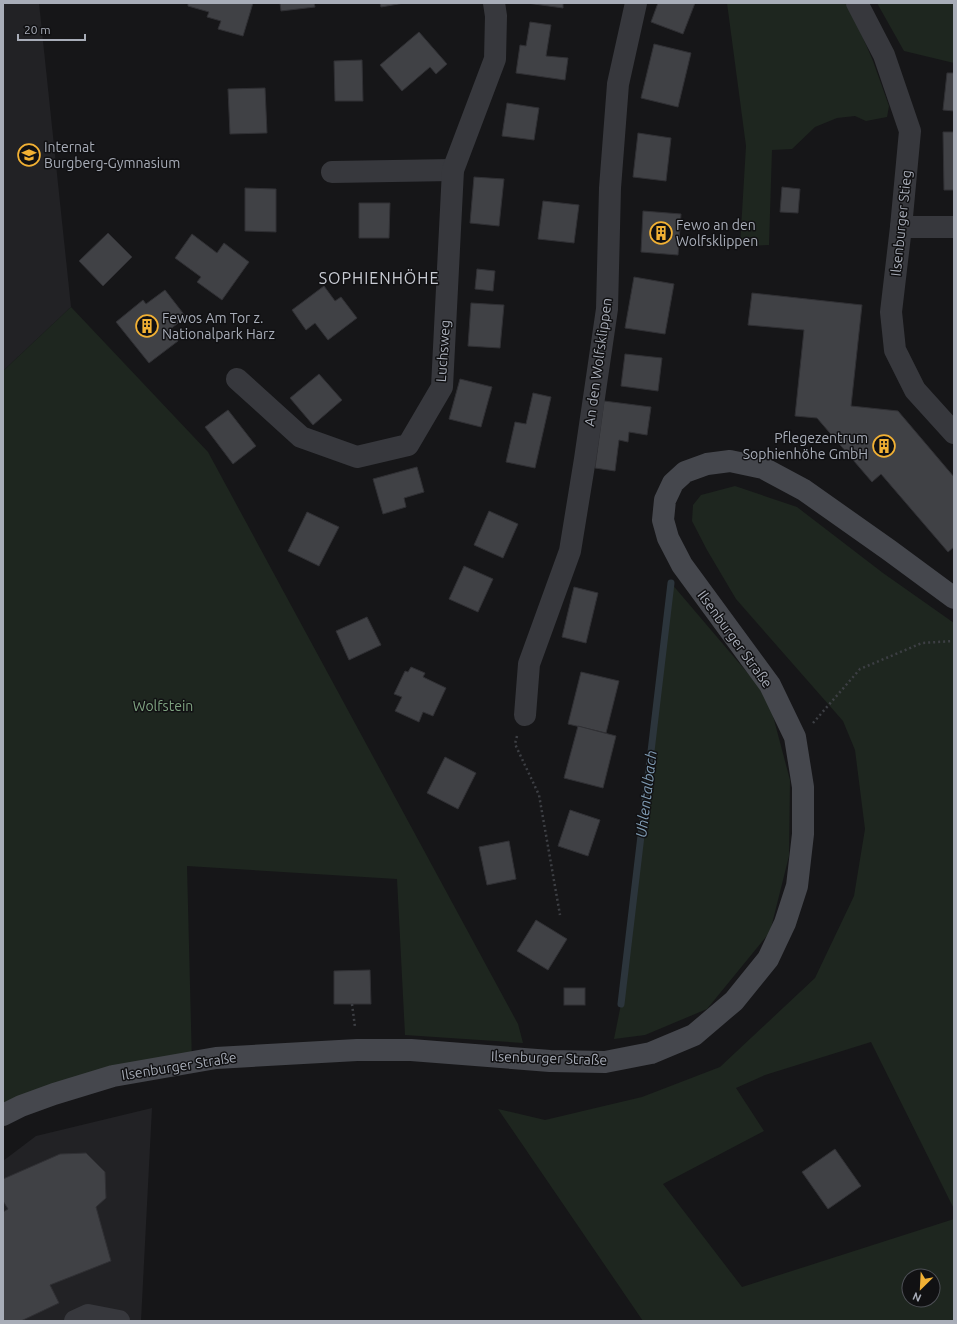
<svg xmlns="http://www.w3.org/2000/svg" width="957" height="1324" font-family="Ubuntu,sans-serif">
	<style>
		.built { fill: #222225 }
		.green { fill: #1e261f; fill-rule: evenodd }
		.lines { fill: none; stroke-linecap: round; stroke-linejoin: round }
		.stream { stroke: #2c353c; stroke-width: 7 }
		.building { fill: #404145; stroke: #303034 }
		.path { stroke: #3d3f44; stroke-width: 2.5; stroke-dasharray: 2 3; stroke-linecap: butt }
		.minor { stroke: #37383d; stroke-width: 22 }
		.secondary { stroke: #45474d; stroke-width: 22 }
		.labels { text-anchor: middle; dominant-baseline: central; stroke-width: 3; stroke-linejoin: round; paint-order: stroke }
		.poi-label { font-size: 14px; fill: #a8adb8; stroke: #111113; text-anchor: start }
		.street-label { font-size: 14px; fill: #a8adb8; stroke: #111113 }
		.park-label { font-size: 14px; fill: #7fa381; stroke: #111113 }
		.water-label { font-size: 15px; font-style: italic; fill: #7f9bb3; stroke: #111113 }
		.quarter-label { font-size: 16px; letter-spacing: 1px; fill: #c9ccd4; stroke: #111113 }
	</style>
	<rect width="100%" height="100%" fill="#161618"/>
	<g class="built">
		<polygon points="3,3 39,3 71,307 3,371"/>
		<polygon points="152,1108 141,1321 3,1321 3,1161 36,1136"/>
	</g>
	<g class="green">
		<polygon points="727,3 848,3 873,61 889,106 887,117 866,121 855,116 837,118 815,127 792,149 772,150 769,245 740,246 746,146"/>
		<polygon points="877,3 954,3 954,63 904,51"/>
		<polygon points="71,307 208,452 518,1024 523,1043 405,1035 397,879 187,866 192,1064 3,1110 3,371"/>
		<path d="M735,486L797,507L883,573L954,623V1209L871,1042L765,1075L736,1088L764,1131L663,1184L742,1287L954,1219V1321H643L498,1109L545,1120L642,1097L720,1067L815,978L854,896L865,829L855,750L843,721L736,599L707,550L692,521L693,505L701,495ZM909,1276H933V1300H909Z"/>
		<polygon points="671,583 768,697 790,780 789,856 770,932 707,1009 645,1035 614,1039 621,1004"/>
	</g>
	<g class="lines">
		<polyline class="stream" points="621,1004 671,583"/>
	</g>
	<g class="building">
		<polygon points="188,3 253,3 243,36 218,29 221,21 207,17 209,12 188,6"/>
		<polygon points="280,3 314,3 315,7 281,11"/>
		<polygon points="380,3 404,3 381,7"/>
		<polygon points="527,3 563,3 563,8"/>
		<polygon points="658,3 695,3 683,34 651,22"/>
		<polygon points="530,22 551,25 546,56 568,58 565,80 516,73 520,45 526,46"/>
		<polygon points="419,32 447,64 436,74 430,67 402,91 380,65"/>
		<polygon points="654,44 691,53 678,107 641,98"/>
		<polygon points="362,60 363,101 335,101 334,61"/>
		<polygon points="947,73 954,73 954,111 943,110"/>
		<polygon points="265,88 267,133 230,134 228,89"/>
		<polygon points="507,103 539,108 534,140 502,136"/>
		<polygon points="943,132 954,132 954,190 944,190"/>
		<polygon points="638,133 671,138 666,181 633,177"/>
		<polygon points="474,177 504,179 499,226 470,223"/>
		<polygon points="782,187 800,189 798,213 780,212"/>
		<polygon points="245,188 276,189 276,232 245,231"/>
		<polygon points="543,201 579,205 574,243 538,239"/>
		<polygon points="359,203 390,203 389,238 359,238"/>
		<polygon points="643,211 681,214 678,255 641,252"/>
		<polygon points="108,233 132,257 103,286 79,261"/>
		<polygon points="192,234 217,253 224,243 249,262 222,300 197,282 201,277 175,258"/>
		<polygon points="477,269 495,271 493,291 475,289"/>
		<polygon points="634,277 674,284 665,334 625,328"/>
		<polygon points="324,286 335,301 341,297 357,318 328,340 315,323 306,330 292,310"/>
		<polygon points="165,290 186,317 169,330 178,341 149,363 116,322 143,300 146,304"/>
		<polygon points="752,293 862,305 851,406 898,411 954,477 954,547 948,552 881,474 872,482 817,418 795,416 804,330 748,325"/>
		<polygon points="471,303 504,305 500,348 468,346"/>
		<polygon points="625,354 662,358 658,391 621,386"/>
		<polygon points="319,374 342,400 313,425 290,398"/>
		<polygon points="460,379 492,387 481,427 449,419"/>
		<polygon points="533,393 551,397 535,468 506,462 515,422 526,424"/>
		<polygon points="604,401 651,407 647,435 629,432 628,442 619,440 615,471 595,468"/>
		<polygon points="228,410 256,446 233,464 205,427"/>
		<polygon points="417,467 424,492 404,498 406,507 383,514 373,479"/>
		<polygon points="489,511 518,524 503,558 474,545"/>
		<polygon points="307,512 339,527 319,566 288,551"/>
		<polygon points="464,566 493,579 478,612 449,599"/>
		<polygon points="574,587 598,593 586,643 562,637"/>
		<polygon points="367,617 381,645 349,660 336,631"/>
		<polygon points="411,667 425,673 423,677 446,688 433,716 423,712 419,722 395,711 402,697 394,694 405,671 408,672"/>
		<polygon points="581,672 619,681 606,733 568,724"/>
		<polygon points="578,726 616,736 603,788 564,778"/>
		<polygon points="445,757 476,773 458,809 427,793"/>
		<polygon points="570,810 600,820 588,856 558,846"/>
		<polygon points="509,841 516,879 487,885 479,847"/>
		<polygon points="536,920 567,939 548,970 517,951"/>
		<polygon points="370,970 371,1004 334,1004 334,971"/>
		<rect x="564" y="988" width="21" height="17"/>
		<polygon points="835,1149 861,1186 828,1209 802,1172"/>
		<polygon points="86,1153 105,1172 106,1198 96,1207 111,1261 50,1285 59,1303 21,1321 3,1321 3,1212 8,1209 3,1201 3,1179 60,1154"/>
	</g>
	<g class="lines">
		<g class="path">
			<polyline points="813,723 860,669 922,643 954,641"/>
			<polyline points="517,736 515,744 539,795 560,915"/>
			<polyline points="352,1004 355,1027"/>
		</g>
		<g class="minor">
			<polyline points="857,3 884,55 910,131 901,227 891,312 895,350 915,390 954,433"/>
			<polyline points="332,172 453,170"/>
			<polyline points="901,227 954,227"/>
			<polyline points="237,379 301,437 357,457 408,445 442,387 453,170 495,59 496,16 494,3"/>
			<polyline points="525,715 529,664 570,551 585,459 607,309 610,188 618,84 636,3"/>
			<polyline points="75,1321 88,1315 119,1321"/>
		</g>
		<polyline class="secondary" points="3,1115 21,1106 54,1094 113,1076 216,1058 357,1050 411,1050 550,1061 605,1062 651,1053 694,1035 734,1001 768,959 785,923 797,886 803,834 803,787 795,737 770,685 682,565 668,538 663,520 665,500 673,483 685,472 707,464 730,461 763,468 804,490 889,550 954,598"/>
	</g>
	<defs>
		<g id="school-ring" transform="scale(1.15)"><circle r="9.5" fill="#111113" stroke="#f2b134" stroke-width="1.5"/><path d="M0-5L7-2L0 1L-7-2ZM-4 1L0 2.5L4 1V4Q0 6-4 4Z" fill="#f2b134"/></g>
		<g id="building-ring" transform="scale(1.15)"><circle r="9.5" fill="#111113" stroke="#f2b134" stroke-width="1.5"/><path d="M-4-6H4V6H1V3H-1V6H-4ZM-2.5-4.3h1.7v1.8h-1.7ZM.8-4.3h1.7v1.8H.8ZM-2.5-1h1.7V.8h-1.7ZM.8-1h1.7V.8H.8Z" fill="#f2b134"/></g>
	</defs>
	<g fill-rule="evenodd">
		<use href="#school-ring" x="29" y="155"/>
		<use href="#building-ring" x="661" y="233"/>
		<use href="#building-ring" x="147" y="326"/>
		<use href="#building-ring" x="884" y="446"/>
	</g>
	<g class="labels">
		<g class="poi-label">
			<text x="44" y="147">Internat<tspan x="44" dy="16">Burgberg-Gymnasium</tspan></text>
			<text x="676" y="225">Fewo an den<tspan x="676" dy="16">Wolfsklippen</tspan></text>
			<text x="162" y="318">Fewos Am Tor z.<tspan x="162" dy="16">Nationalpark Harz</tspan></text>
			<text x="868" y="438" text-anchor="end">Pflegezentrum<tspan x="868" dy="16">Sophienhöhe GmbH</tspan></text>
		</g>
		<g class="street-label">
			<text transform="translate(901 223) rotate(-84)">Ilsenburger Stieg</text>
			<text transform="translate(443 351) rotate(-86)">Luchsweg</text>
			<text transform="translate(598 362) rotate(-82)">An den Wolfsklippen</text>
			<text transform="translate(735 639) rotate(54)">Ilsenburger Straße</text>
			<text transform="translate(549 1058) rotate(2)">Ilsenburger Straße</text>
			<text transform="translate(179 1066) rotate(-9)">Ilsenburger Straße</text>
		</g>
		<g class="park-label">
			<text x="163" y="706">Wolfstein</text>
		</g>
		<g class="water-label">
			<text transform="translate(646 794) rotate(-83)">Uhlentalbach</text>
		</g>
		<g class="quarter-label">
			<text x="379" y="278">SOPHIENHÖHE</text>
		</g>
	</g>
	<rect width="957" height="1324" fill="none" stroke="#a8adb8" stroke-width="8"/>
	<g transform="translate(921 1288) rotate(204)"><circle r="19" fill="#111113" stroke="#4d4f55"/>
	<path d="M0-3L7 15L0 10L-7 15Z" fill="#f2b134"/>
	<text y="-6" font-size="11" font-weight="bold" text-anchor="middle" fill="#a8adb8">N</text>
	</g>
	<path d="M18 34v6h67v-6" fill="none" stroke="#a8adb8" stroke-width="2"/>
	<text x="24" y="34" font-size="12" fill="#a8adb8" stroke="#111113" stroke-width="3" paint-order="stroke">20 m</text>
</svg>
